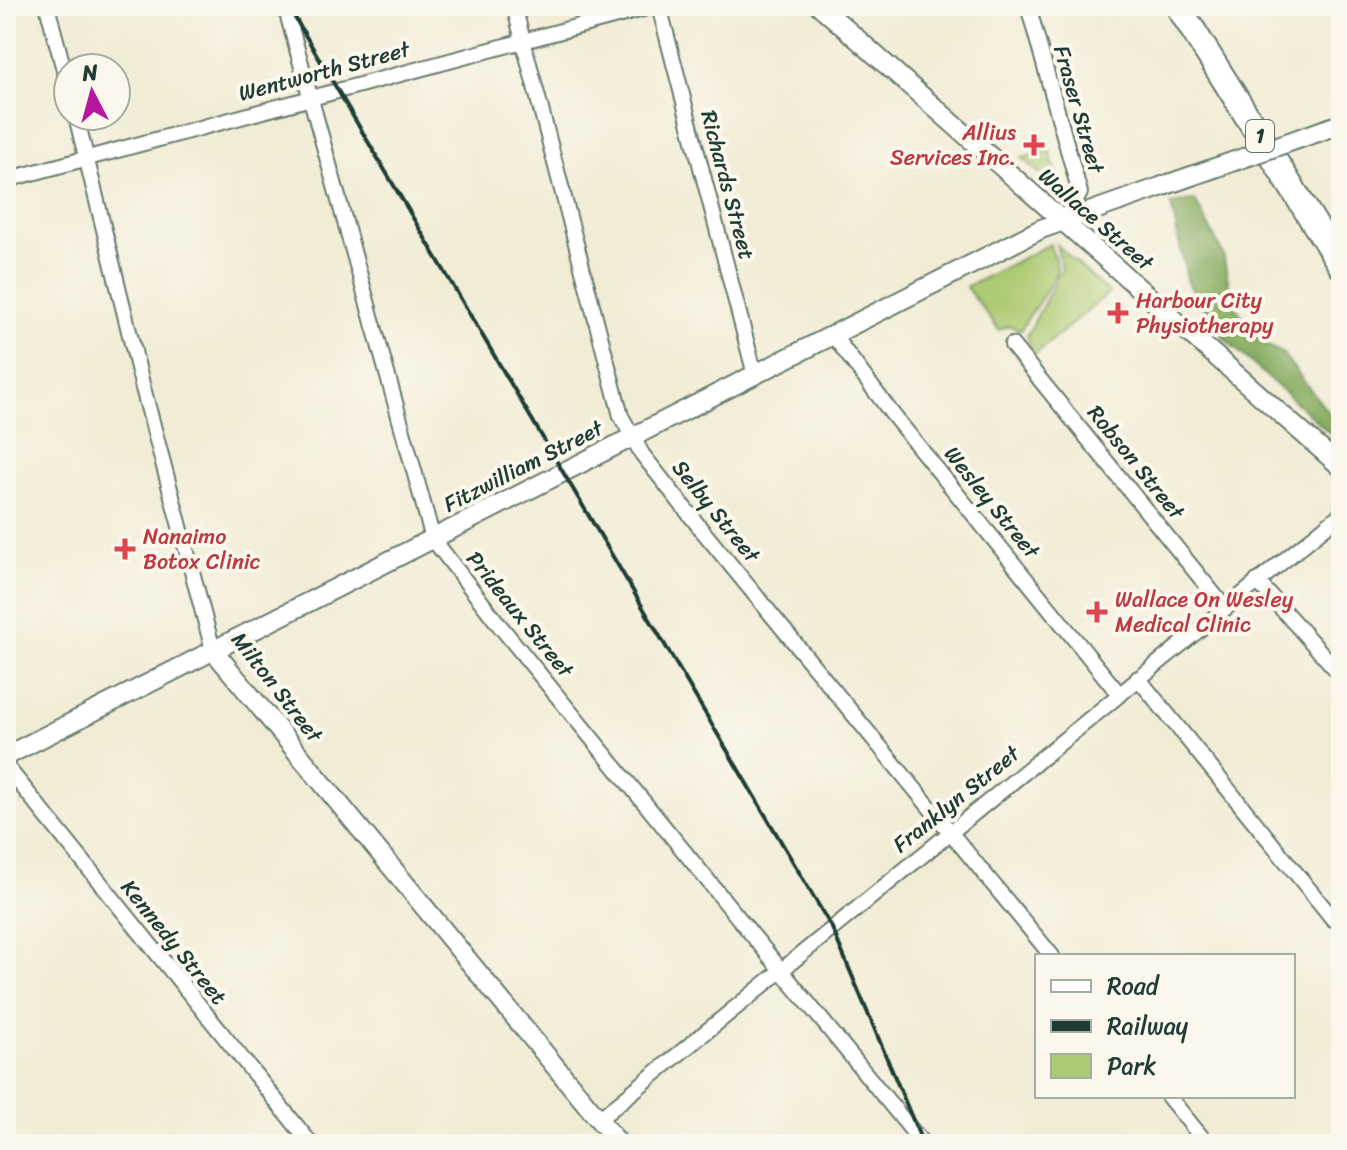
<svg xmlns="http://www.w3.org/2000/svg" width="1347" height="1150" font-family="Sriracha,sans-serif">
	<style>
		.green { fill: #acca71; stroke: #668452; stroke-width: 2 }
		.forest { fill: #89ae63; stroke: #54764c; stroke-width: 2 }
		.lines { fill: none; stroke-linecap: round; stroke-linejoin: round }
		.minor-casing { stroke: #687a6c; stroke-width: 18 }
		.tertiary-casing { stroke: #687a6c; stroke-width: 22 }
		.trunk-casing { stroke: #687a6c; stroke-width: 28 }
		.minor { stroke: #fff; stroke-width: 14 }
		.tertiary { stroke: #fff; stroke-width: 18 }
		.trunk { stroke: #fff; stroke-width: 24 }
		.rail { stroke: #1f3d34; stroke-width: 4 }
		.tertiary-bridge-casing { stroke: #687a6c; stroke-width: 22; stroke-linecap: butt }
		.tertiary-bridge { stroke: #fff; stroke-width: 18 }
		.health-dot { fill: #e0444e; stroke: #fbf7ec; stroke-width: 3 }
		.labels { text-anchor: middle; dominant-baseline: central; stroke-width: 8; stroke-linejoin: round; paint-order: stroke }
		.shield { fill: #fbf7ec; stroke: #61756b; stroke-width: 2 }
		.shield-label { font-size: 20px; font-weight: bold; fill: #1f3d34 }
		.street-label { font-size: 22px; fill: #1f3d34; stroke: #fbf7ec }
		.health-label { font-size: 22px; fill: #be3a42; stroke: #fbf7ec; text-anchor: start }
	</style>
	<rect width="100%" height="100%" fill="#fbf7ec"/>
	<filter id="ink" filterUnits="userSpaceOnUse"><feTurbulence type="fractalNoise" baseFrequency=".0125" numOctaves="2"/><feDisplacementMap in="SourceGraphic" scale="16" xChannelSelector="R" yChannelSelector="G"/><feConvolveMatrix kernelMatrix="1 2 1 2 8 2 1 2 1" color-interpolation-filters="sRGB"/></filter>
	<filter id="wash" filterUnits="userSpaceOnUse"><feTurbulence type="fractalNoise" baseFrequency=".006" numOctaves="4" result="noise"/><feDisplacementMap in="SourceGraphic" scale="32" xChannelSelector="R" yChannelSelector="G"/><feGaussianBlur stdDeviation="1.8" result="paint"/><feColorMatrix in="noise" values="0 0 0 0 0 0 0 0 0 0 0 0 0 0 0 0 0 1.4 0 .05"/><feComposite in="paint" operator="in"/></filter>
	<g filter="url(#wash)">
		<rect width="100%" height="100%" fill="#f1ecd5"/>
		<g class="green">
			<polygon points="1050,151 1062,193 1022,158"/>
			<path d="M1050,244C1051,252 1057,261 1057,269C1057,279 1028,315 1021,330L1009,326L999,330L966,287Z"/>
			<polygon points="1056,244 1109,293 1033,356 1027,335 1062,269"/>
		</g>
		<polygon class="forest" points="1195,200 1223,254 1232,302 1262,343 1282,353 1341,429 1341,443 1225,339 1188,283 1171,204"/>
	</g>
	<g filter="url(#ink)">
		<g class="lines">
			<g class="minor-casing">
				<g id="minor">
					<polyline points="47,6 68,85"/>
					<polyline points="285,6 433,539 500,626 923,1144"/>
					<polyline points="514,6 621,416 642,454 701,529 1052,956"/>
					<polyline points="659,6 755,375"/>
					<polyline points="1028,6 1080,193 1063,221"/>
					<polyline points="76,116 143,388 213,650"/>
					<polyline points="6,180 654,6"/>
					<polyline points="833,335 893,415 1119,694"/>
					<polyline points="1012,345 1225,608"/>
					<polyline points="1257,581 1341,675"/>
					<polyline points="1138,678 1333,919"/>
					<polyline points="6,766 311,1144"/>
					<polyline points="1168,1096 1207,1144"/>
					<polyline points="599,1119 1341,514"/>
					<polyline points="6,1141 9,1144"/>
				</g>
			</g>
			<g class="tertiary-casing">
				<g id="tertiary">
					<polyline points="820,6 1341,467"/>
					<polyline points="213,650 619,1144"/>
					<polyline points="6,756 1041,229 1160,187"/>
				</g>
			</g>
			<g class="trunk-casing">
				<polyline id="trunk" points="1178,6 1341,266"/>
			</g>
			<use href="#minor" class="minor"/>
			<use href="#tertiary" class="tertiary"/>
			<use href="#trunk" class="trunk"/>
			<polyline class="rail" points="288,6 832,928 923,1144"/>
			<g class="tertiary-bridge-casing">
				<polyline id="tertiary-bridge" points="1160,187 1335,126"/>
			</g>
			<use href="#tertiary-bridge" class="tertiary-bridge"/>
		</g>
	</g>
	<g class="health-dot">
		<path d="M1030 133h8v8h8v8h-8v8h-8v-8h-8v-8h8z"/>
		<path d="M1114 301h8v8h8v8h-8v8h-8v-8h-8v-8h8z"/>
		<path d="M121 537h8v8h8v8h-8v8h-8v-8h-8v-8h8z"/>
		<path d="M1093 600h8v8h8v8h-8v8h-8v-8h-8v-8h8z"/>
	</g>
	<g class="labels">
		<rect class="shield" x="1246" y="120" width="28" height="32" rx="6"/>
		<g class="shield-label">
			<text x="1260" y="136">1</text>
		</g>
		<g class="street-label">
			<text transform="translate(324 71) rotate(-15)">Wentworth Street</text>
			<text transform="translate(1079 109) rotate(74)">Fraser Street</text>
			<text transform="translate(728 185) rotate(75)">Richards Street</text>
			<text transform="translate(1096 219) rotate(41)">Wallace Street</text>
			<text transform="translate(1136 462) rotate(51)">Robson Street</text>
			<text transform="translate(523 466) rotate(-27)">Fitzwilliam Street</text>
			<text transform="translate(992 502) rotate(51)">Wesley Street</text>
			<text transform="translate(716 511) rotate(51)">Selby Street</text>
			<text transform="translate(520 614) rotate(51)">Prideaux Street</text>
			<text transform="translate(277 687) rotate(52)">Milton Street</text>
			<text transform="translate(956 799) rotate(-39)">Franklyn Street</text>
			<text transform="translate(174 942) rotate(51)">Kennedy Street</text>
		</g>
		<g class="health-label">
			<text x="1016" y="132" text-anchor="end">Allius<tspan x="1016" dy="25">Services Inc.</tspan></text>
			<text x="1136" y="300">Harbour City<tspan x="1136" dy="25">Physiotherapy</tspan></text>
			<text x="143" y="536">Nanaimo<tspan x="143" dy="25">Botox Clinic</tspan></text>
			<text x="1115" y="599">Wallace On Wesley<tspan x="1115" dy="25">Medical Clinic</tspan></text>
		</g>
	</g>
	<rect width="1347" height="1150" fill="none" stroke="#fbf7ec" stroke-width="32"/>
	<rect x="1035" y="954" width="260" height="144" fill="#fbf7ec" stroke="#a3ada2" stroke-width="2"/>
	<rect x="1051" y="980" width="40" height="12" fill="#ffffff" stroke="#a3ada2" stroke-width="2"/>
	<text x="1107" y="994" font-size="24" fill="#1f3d34">Road</text>
	<rect x="1051" y="1020" width="40" height="12" fill="#1f3d34" stroke="#a3ada2" stroke-width="2"/>
	<text x="1107" y="1034" font-size="24" fill="#1f3d34">Railway</text>
	<rect x="1051" y="1054" width="40" height="24" fill="#acca71" stroke="#a3ada2" stroke-width="2"/>
	<text x="1107" y="1074" font-size="24" fill="#1f3d34">Park</text>
	<g transform="translate(92 92) rotate(354)"><circle r="38" fill="#fbf7ec" stroke="#a3ada2" stroke-width="2"/>
	<path d="M0-6L14 30L0 20L-14 30Z" fill="#b5179e"/>
	<text y="-12" font-size="22" font-weight="bold" text-anchor="middle" fill="#1f3d34">N</text>
	</g>
</svg>
